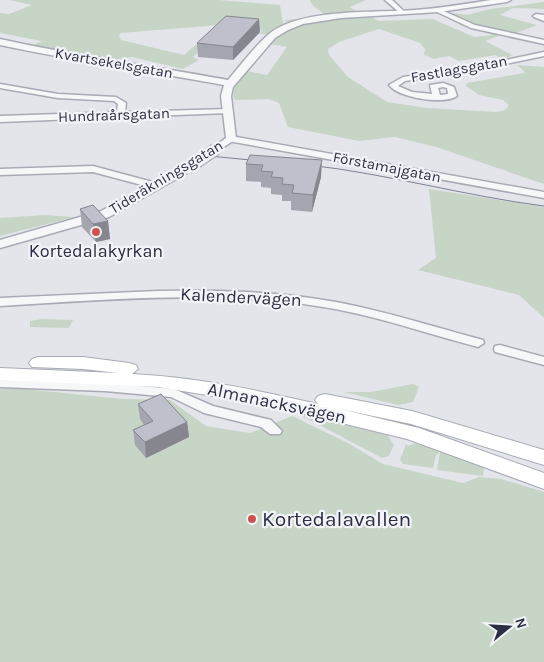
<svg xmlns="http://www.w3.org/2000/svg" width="544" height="662" font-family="Karla,sans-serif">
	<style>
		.green { fill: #c6d5c5 }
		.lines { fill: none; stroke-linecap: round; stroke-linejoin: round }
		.minor-casing { stroke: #a8abb5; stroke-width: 3 }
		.tertiary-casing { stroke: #a8abb5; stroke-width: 3 }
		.secondary-casing { stroke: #a8abb5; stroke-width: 2 }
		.minor { fill: #f6f7f9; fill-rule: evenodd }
		.tertiary { fill: #f6f7f9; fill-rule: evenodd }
		.secondary { fill: #fff; fill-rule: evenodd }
		.tram { stroke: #7d8194; stroke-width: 1 }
		.tertiary-bridge-casing { stroke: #a8abb5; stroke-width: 13; stroke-linecap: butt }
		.tertiary-bridge { stroke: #f6f7f9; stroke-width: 11 }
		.wall { fill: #a3a5af }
		.shaded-wall { fill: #85868e }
		.building { fill: #bec0cb; stroke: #85868e }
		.poi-dot { fill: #cc524d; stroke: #f3f4f8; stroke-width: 2 }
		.labels { text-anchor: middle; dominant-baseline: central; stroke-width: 4.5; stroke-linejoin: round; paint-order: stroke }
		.far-street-label { font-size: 15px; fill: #2b2f43; stroke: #f3f4f8 }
		.poi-label { font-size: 18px; fill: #2b2f43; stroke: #f3f4f8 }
		.street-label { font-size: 18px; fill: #2b2f43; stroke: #f3f4f8 }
		.near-poi-label { font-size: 21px; fill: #2b2f43; stroke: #f3f4f8; text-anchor: start }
	</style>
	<rect width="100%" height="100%" fill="#e3e5eb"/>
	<g class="green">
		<path d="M9,0H218L280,5L283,23L287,22L285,20L325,16C322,9 312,9 310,0H366L350,7L357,12L358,17L375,18L374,19L379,21L433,19L474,37L493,35L463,26L449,18L468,27L504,34L496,35L499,36L485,41L512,55L504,60L495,55L459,61L449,56L434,59L424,55L425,49L420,43L379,29L339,42L328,49L329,55L348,77L387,102L427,108L497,112L505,110L509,105L503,100L479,95L466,86L467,83L524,73L525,72L517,65L544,67V184L436,147L395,137L359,141L288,127L279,103L269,99L235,100C229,89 241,79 247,71L267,75L287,47L271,44L279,33L272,31L267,34H259L263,29L259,31L243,23L121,33L119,35L121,40L184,55L199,42L200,46H204L193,57L199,60L183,69L132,57L116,60L29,47L42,41L0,33V13L9,14L32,5Z"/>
		<polygon points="544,2 544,9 513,8 500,15 537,25 514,34 470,24 445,12 467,15 490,9"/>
		<polygon points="429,189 544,207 544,318 519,295 418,270 436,258"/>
		<polygon points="45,215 74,217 0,236 0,218"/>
		<polygon points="42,319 73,320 69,328 30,327 30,321"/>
		<polygon points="413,384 419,387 413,402 398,405 344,392 371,392"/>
		<polygon points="0,389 24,389 123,399 170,400 206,426 250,433 292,416 348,443 383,464 463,483 479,477 501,479 544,492 544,662 0,662"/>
		<polygon points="291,410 386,433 394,445 389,456 382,458"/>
		<polygon points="418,442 484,466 483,476 437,470 440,452 436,455 433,468 403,464 400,460 406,444 408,446"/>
	</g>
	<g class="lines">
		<g class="minor-casing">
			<g id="minor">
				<polygon points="385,0 392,0 406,13 401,14"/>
				<polygon points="435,9 439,9 475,25 544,40 544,44 471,28 435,11"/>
				<polygon points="536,14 544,15 544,21 534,17 533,16"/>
				<path d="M544,52V56L482,69L405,81L398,86L412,92L432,94L430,85L443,83L454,87L457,96C444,105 399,98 389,85L403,77L482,65ZM443,87L447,88L448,94L440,95L438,88Z"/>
				<polygon points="0,84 58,94 116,97 126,103 125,112 228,109 232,111 228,113 0,122 0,116 117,112 118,104 114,101 58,98 0,88"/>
				<polygon points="231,136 544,192 544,198 228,141 228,137"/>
				<polygon points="93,166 160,184 162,186 157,189 93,172 0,175 0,169"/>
				<path d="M158,291C217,290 277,291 336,302C385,311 434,327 483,340L484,343L478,347C424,333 372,314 317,306C212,290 105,300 0,306V298Z"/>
				<polygon points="500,345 544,357 544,365 495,352 494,349 495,346"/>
				<polygon points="0,379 105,383 174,389 213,406 271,420 282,431 280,434 270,434 261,427 204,413 171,397 105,391 0,387"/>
			</g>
		</g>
		<g class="tertiary-casing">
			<g id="tertiary">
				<path d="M491,0H511L507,2L439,12L341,18L303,24L288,30L275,38L233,87L231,96L236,139L216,152L211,149L226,138L221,96L224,85C149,71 74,61 0,45V39C75,56 152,66 228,80C241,65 254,47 269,34C300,8 376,13 415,10C441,8 466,4 491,0Z"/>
				<polygon points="188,165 192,166 194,168 192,170 109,217 0,248 0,240 101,211"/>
			</g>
		</g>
		<g class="secondary-casing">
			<path id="secondary" d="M38,357H83L129,363L136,365L138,369L132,374C195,377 257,390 318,404L315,400L318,396L325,394L412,411L544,450V465L411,424L340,409L419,428L544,473V489L407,439L268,405L158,387L0,380V368L118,373L83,369L32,367L29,363L32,359Z"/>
		</g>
		<use href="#minor" class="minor"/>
		<use href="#tertiary" class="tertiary"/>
		<use href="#secondary" class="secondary"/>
		<g class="tram">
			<polyline points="209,156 261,161"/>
			<path d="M309,165C388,174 465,196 544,206"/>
		</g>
		<g class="tertiary-bridge-casing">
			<polyline id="tertiary-bridge" points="188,168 216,149"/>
		</g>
		<use href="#tertiary-bridge" class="tertiary-bridge"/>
	</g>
	<g class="wall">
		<polygon points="260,32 233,60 198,57 197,43"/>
		<polygon points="250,155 321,177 312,212 291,210 291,201 282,201 282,195 271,194 271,188 261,187 261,182 246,181 246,164"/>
		<polygon points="80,209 108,221 110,239 96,242 82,227"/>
		<polygon points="138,404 187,422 189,437 146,458 135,445 133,430 144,425 140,419"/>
	</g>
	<g class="shaded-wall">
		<polygon points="259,19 260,32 233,60 233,47"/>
		<polygon points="322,160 321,177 312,212 313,195"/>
		<polygon points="108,221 110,239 96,242 93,224"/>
		<polygon points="187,422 189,437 146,458 145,442"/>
	</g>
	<g class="building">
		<polygon points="226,16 259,19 233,47 197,43"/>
		<polygon points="250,155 322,160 313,195 292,193 294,185 282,184 283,178 271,177 273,172 261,171 263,165 246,164"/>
		<polygon points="93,205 108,221 93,224 80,209"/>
		<polygon points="161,394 187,422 145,442 133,430 153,421 138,404"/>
	</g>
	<g class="poi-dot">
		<circle cx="96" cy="232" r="5"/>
		<circle cx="252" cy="519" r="5"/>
	</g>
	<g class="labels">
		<g class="far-street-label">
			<text transform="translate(114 63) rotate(10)">Kvartsekelsgatan</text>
			<text transform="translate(459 69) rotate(-10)">Fastlagsgatan</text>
			<text transform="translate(114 115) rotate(-2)">Hundraårsgatan</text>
			<text transform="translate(387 167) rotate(11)">Förstamajgatan</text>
			<text transform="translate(166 177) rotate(-31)">Tideräkningsgatan</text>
		</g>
		<g class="poi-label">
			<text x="96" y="251">Kortedalakyrkan</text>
		</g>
		<g class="street-label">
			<text transform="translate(241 297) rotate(3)">Kalendervägen</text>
			<text transform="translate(277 403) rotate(12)">Almanacksvägen</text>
		</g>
		<g class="near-poi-label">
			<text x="262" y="519">Kortedalavallen</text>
		</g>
	</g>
	<g transform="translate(509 627) rotate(72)" stroke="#f3f4f8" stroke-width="4" paint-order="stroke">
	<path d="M0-4L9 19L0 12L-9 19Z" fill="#2b2f43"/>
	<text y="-8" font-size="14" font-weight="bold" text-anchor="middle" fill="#2b2f43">N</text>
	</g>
</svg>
